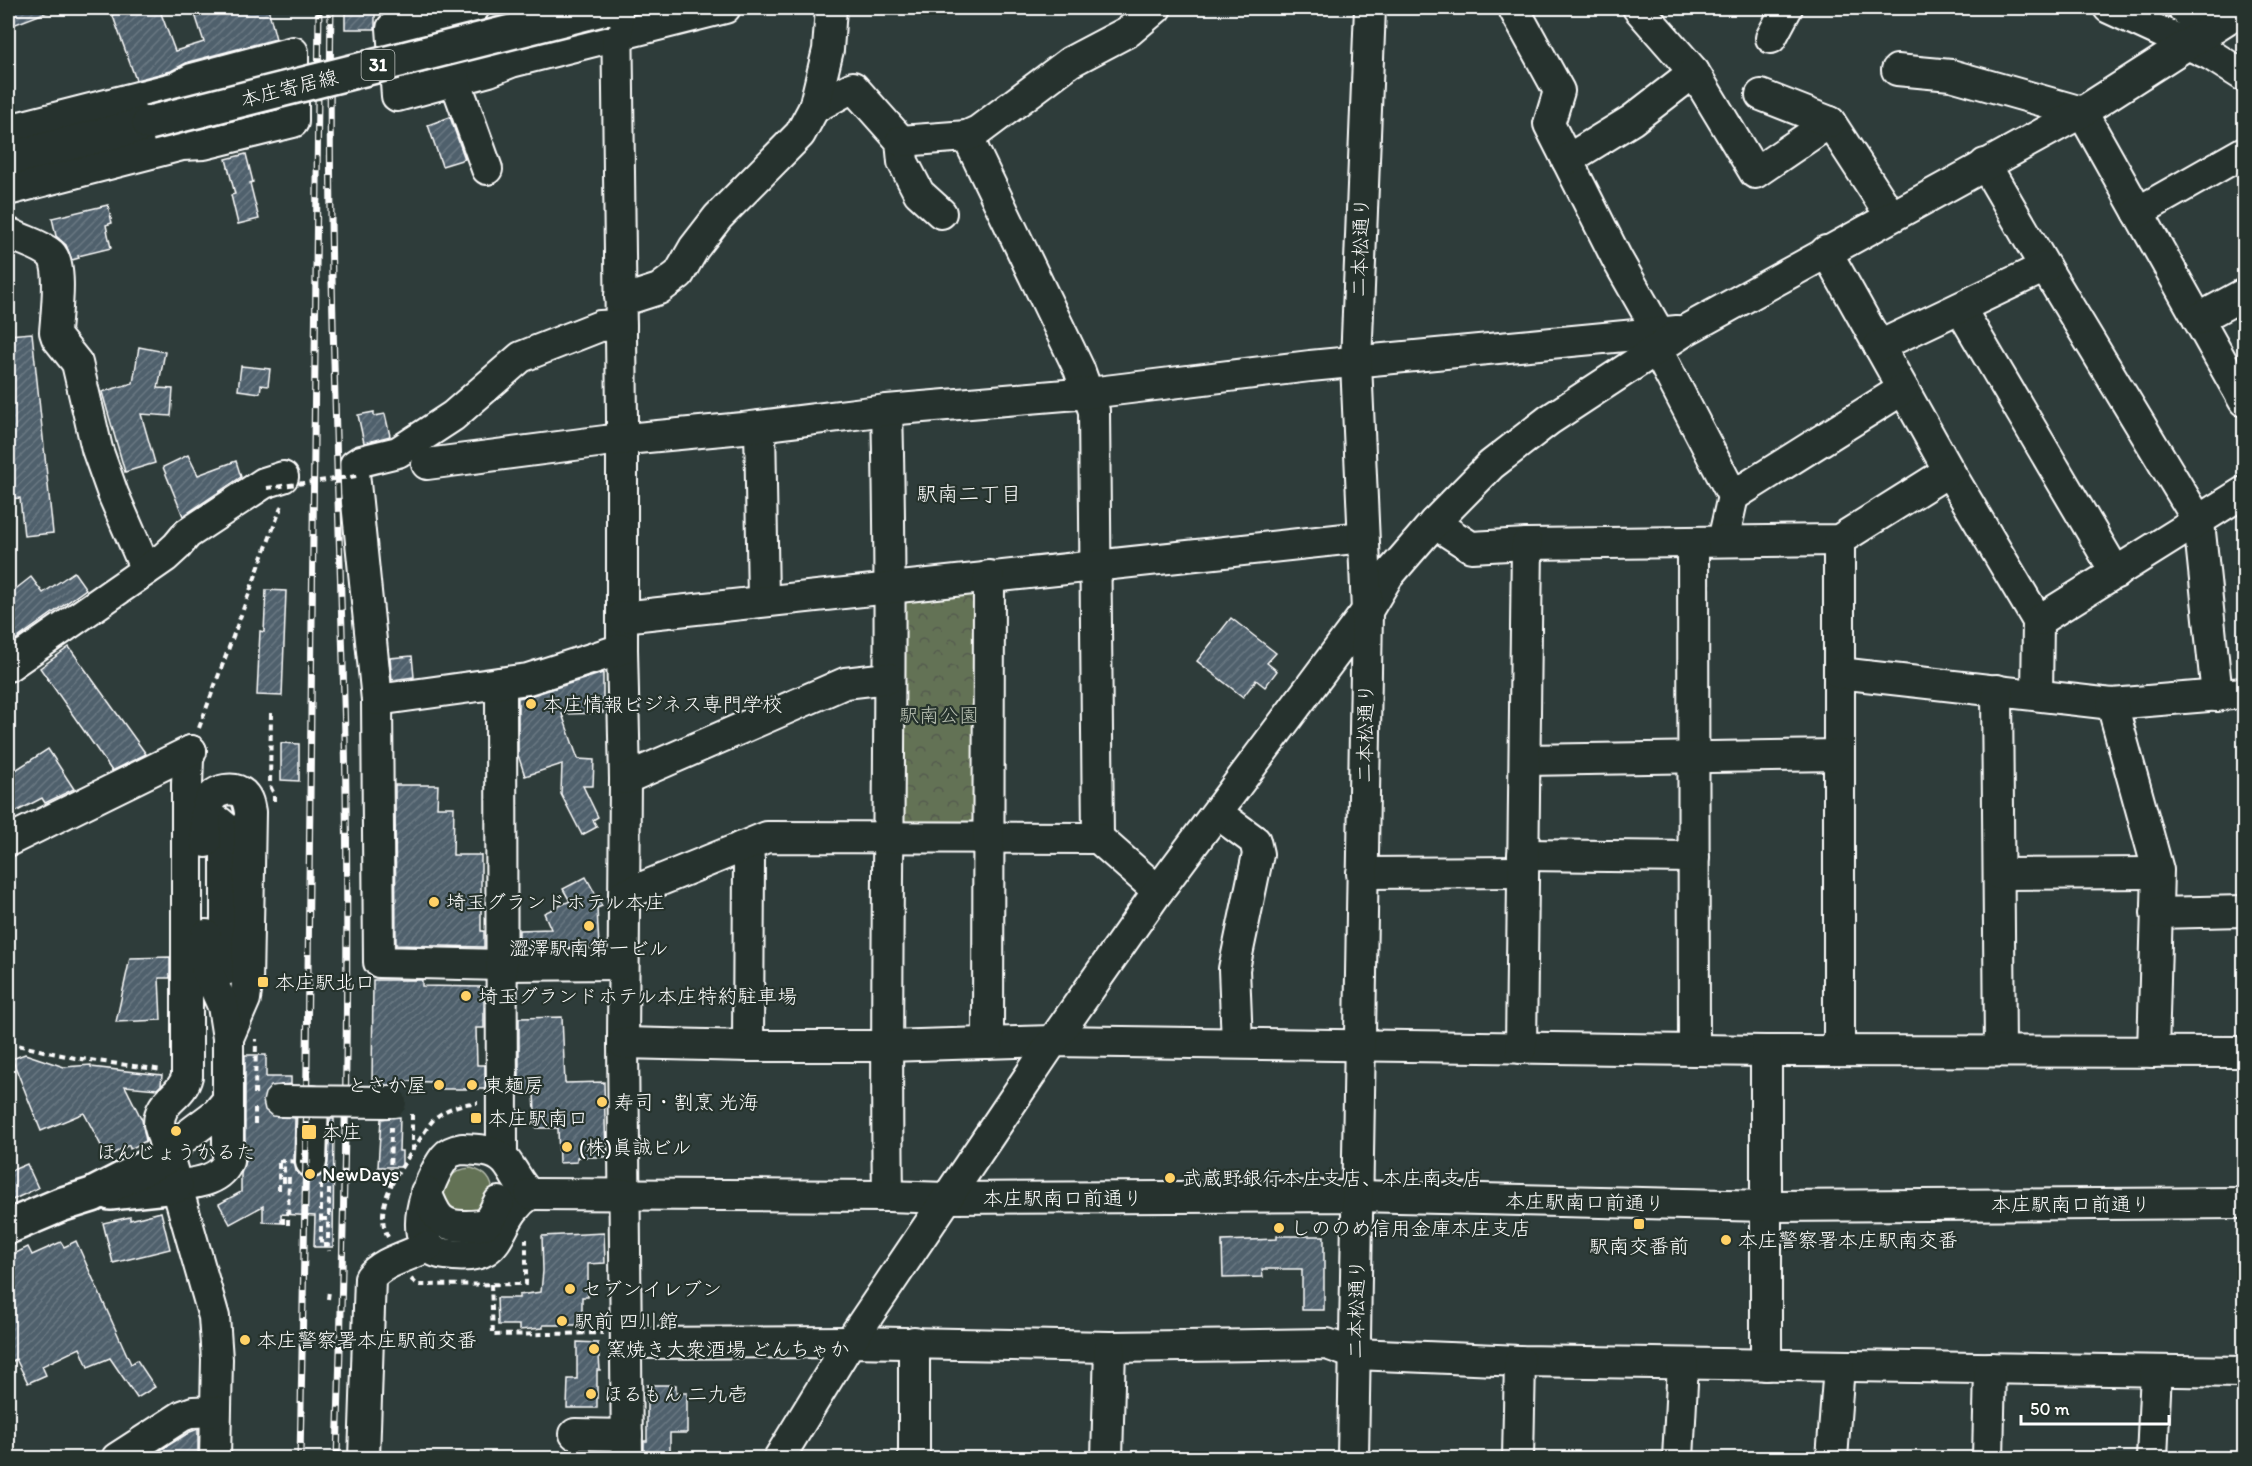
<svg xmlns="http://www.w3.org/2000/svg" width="2252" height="1466" font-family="Itim,'Klee One',sans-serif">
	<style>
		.grass { fill: #637254; stroke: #b1b8aa; stroke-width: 1.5 }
		.park { fill: url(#park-crowns); stroke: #b1b8aa; stroke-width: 1.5 }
		.building { fill: url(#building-hatch); stroke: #fff; stroke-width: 1.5 }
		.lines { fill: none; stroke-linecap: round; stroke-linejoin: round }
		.minor-casing { stroke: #fff; stroke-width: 34 }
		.major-casing { stroke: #fff; stroke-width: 38 }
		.path { stroke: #fff; stroke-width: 4; stroke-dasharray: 6 4.5; stroke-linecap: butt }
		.minor { stroke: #26332d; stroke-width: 30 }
		.major { stroke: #26332d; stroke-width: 33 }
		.rail-casing { stroke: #fff; stroke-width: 7 }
		.rail { stroke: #26332d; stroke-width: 4.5; stroke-dasharray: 14; stroke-linecap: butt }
		.minor-bridge-casing { stroke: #fff; stroke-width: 34; stroke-linecap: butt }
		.major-bridge-casing { stroke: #fff; stroke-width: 38; stroke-linecap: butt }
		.path-bridge { stroke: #fff; stroke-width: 4; stroke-dasharray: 6 4.5; stroke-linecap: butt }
		.minor-bridge { stroke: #26332d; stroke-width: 30 }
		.major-bridge { stroke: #26332d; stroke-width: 33 }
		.poi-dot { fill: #ffd166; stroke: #26332d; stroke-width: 2 }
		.labels { text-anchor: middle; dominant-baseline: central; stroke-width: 4.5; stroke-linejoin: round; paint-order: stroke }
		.shield { fill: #26332d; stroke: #bec2c0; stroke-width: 1.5 }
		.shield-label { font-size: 18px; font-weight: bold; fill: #fff }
		.street-label { font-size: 20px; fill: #fff; stroke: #26332d }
		.poi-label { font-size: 20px; fill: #fff; stroke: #26332d; text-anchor: start }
		.park-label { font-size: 20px; fill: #b9c0b2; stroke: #26332d }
		.neighbourhood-label { font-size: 21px; fill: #fff; stroke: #26332d }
	</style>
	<defs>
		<pattern id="park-crowns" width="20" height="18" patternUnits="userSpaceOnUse" patternTransform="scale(1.5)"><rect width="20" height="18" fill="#637254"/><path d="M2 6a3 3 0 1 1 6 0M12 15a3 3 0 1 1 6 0" fill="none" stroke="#555b4f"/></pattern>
		<pattern id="building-hatch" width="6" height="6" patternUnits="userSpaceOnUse" patternTransform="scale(1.5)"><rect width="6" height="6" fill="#4f606c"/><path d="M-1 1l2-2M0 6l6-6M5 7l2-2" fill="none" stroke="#697882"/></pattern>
	</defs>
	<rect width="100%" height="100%" fill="#2e3c3a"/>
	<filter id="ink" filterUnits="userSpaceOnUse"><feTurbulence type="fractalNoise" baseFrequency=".0167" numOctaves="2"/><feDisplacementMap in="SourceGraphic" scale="12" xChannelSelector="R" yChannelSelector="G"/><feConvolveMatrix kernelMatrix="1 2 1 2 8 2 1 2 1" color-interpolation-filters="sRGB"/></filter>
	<g filter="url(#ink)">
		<path class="grass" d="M471,1168C485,1172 493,1179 493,1195L470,1218L441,1205C442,1185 449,1169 471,1168Z"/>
		<polygon class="park" points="977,582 984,825 901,829 898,594"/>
		<g class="building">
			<polygon points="8,8 55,8 55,9 8,27"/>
			<polygon points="110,8 159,8 175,51 204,42 193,8 268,8 276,39 188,62 171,71 136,80"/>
			<rect x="345" y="8" width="30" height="21"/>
			<polygon points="450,117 465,159 442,166 428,125"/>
			<polygon points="246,154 253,182 250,183 259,219 238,224 231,195 235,194 226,159"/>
			<polygon points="108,205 112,223 106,225 111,248 78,256 79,258 72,260 66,245 56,236 52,218"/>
			<polygon points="32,333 53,533 24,536 20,498 8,499 8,395 9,395 8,335"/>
			<polygon points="139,347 165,352 158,388 173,389 171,416 141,414 155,463 125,472 102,392 133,383"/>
			<polygon points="241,366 270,369 268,386 261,385 260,393 238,390"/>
			<polygon points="374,412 374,416 385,414 390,436 364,443 358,415"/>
			<polygon points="188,455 198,475 236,461 241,477 183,516 163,467"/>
			<polygon points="74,572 86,589 8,645 8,595 31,577 43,593"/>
			<polygon points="266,590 286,591 282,696 257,695 260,631 264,632"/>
			<polygon points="1231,618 1276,653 1267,663 1277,671 1265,687 1256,680 1243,697 1197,661"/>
			<polygon points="69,647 146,754 112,771 40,668"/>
			<polygon points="412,656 414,677 392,680 390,658"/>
			<polygon points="603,673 603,713 562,714 578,759 594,760 593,786 583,786 598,817 593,820 597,827 582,835 561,794 562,764 525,776 518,755 518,698 533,695"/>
			<polygon points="281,743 299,744 299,781 281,780"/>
			<polygon points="48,749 74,789 45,803 42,798 8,816 8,775"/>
			<polygon points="395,785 438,785 437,807 454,807 453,855 481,855 481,931 484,931 484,947 396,945"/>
			<polygon points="586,877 602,906 597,908 599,947 519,948 519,930 551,929 544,913 570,901 563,889"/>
			<polygon points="170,957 170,978 159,978 161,1020 116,1022 130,958"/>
			<polygon points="373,980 422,980 422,986 484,987 484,1028 476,1028 477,1065 485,1065 485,1089 432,1089 432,1082 401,1081 400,1088 391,1085 372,1085"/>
			<polygon points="562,1017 565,1083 604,1082 606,1157 577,1157 577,1162 559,1163 558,1128 536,1128 534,1094 519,1094 519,1018"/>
			<polygon points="25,1054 64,1067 91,1065 91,1067 162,1075 161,1085 157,1089 125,1086 142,1120 146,1141 130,1149 129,1145 107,1157 84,1113 41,1131 12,1059"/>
			<polygon points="245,1055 266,1055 266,1077 291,1077 291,1084 271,1086 265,1093 263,1101 265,1110 272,1116 295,1118 294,1162 296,1171 302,1177 310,1179 319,1177 326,1171 328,1163 330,1119 334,1119 333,1247 314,1247 315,1216 281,1214 281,1223 263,1222 263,1206 230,1224 219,1204 241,1192 241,1174 245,1161"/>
			<polygon points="400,1117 399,1151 402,1151 402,1167 378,1167 381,1119"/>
			<polygon points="27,1164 38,1188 8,1202 8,1172"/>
			<polygon points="161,1212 170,1249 113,1263 103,1223 130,1217 130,1220"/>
			<polygon points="604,1233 605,1263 588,1264 588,1297 582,1297 582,1325 543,1325 543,1328 519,1330 519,1325 498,1325 497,1298 519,1298 519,1295 541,1292 543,1271 542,1236"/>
			<polygon points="1277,1236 1324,1236 1324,1310 1302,1310 1302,1269 1262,1269 1263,1277 1223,1278 1222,1241 1277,1239"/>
			<polygon points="76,1241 131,1364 137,1360 155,1387 137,1398 110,1358 88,1367 80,1348 42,1366 46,1375 28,1383 16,1359 8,1364 8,1257 28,1247 32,1255 61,1242 64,1247"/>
			<polygon points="577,1342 598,1343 600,1370 597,1370 597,1408 567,1408 568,1379 577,1379"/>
			<polygon points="647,1385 676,1385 676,1393 687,1393 687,1433 670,1433 670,1458 644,1458 644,1441 647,1441"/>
			<polygon points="198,1429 198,1458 154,1458 154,1454 190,1432"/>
		</g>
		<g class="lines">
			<g class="minor-casing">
				<g id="minor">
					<polyline points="474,8 392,28 397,96 489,71 511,62 725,8"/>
					<polyline points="617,8 622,417 622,649 625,779 623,1043 627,1458"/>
					<polyline points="1638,8 1694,72 1755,173 1830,122 1891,216"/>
					<polyline points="2109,8 2211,55 2244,76"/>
					<polyline points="2183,8 2209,32"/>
					<polyline points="1514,9 1559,91 1549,124 1617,259 1659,333"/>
					<polyline points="1771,38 1787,8"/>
					<polyline points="1897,70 1951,75 2082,112 2244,401"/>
					<polyline points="455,80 487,169"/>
					<polyline points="1761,95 1830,122"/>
					<polyline points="814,108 853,87 901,141 903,162 919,193 941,213"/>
					<polyline points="8,130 177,87 192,79 293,52 293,122 204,144 182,145 8,190"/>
					<polyline points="967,136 1079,369 1094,411 1098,838"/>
					<polyline points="901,141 967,136 978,131 1070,62 1129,31 1156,8"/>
					<polyline points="1567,160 1632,120 1694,72"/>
					<polyline points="1985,164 2045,267 2199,522 2217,696"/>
					<polyline points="2138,212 2244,152"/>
					<path d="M13,235C24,241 41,245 51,254C63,265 56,316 55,332L57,338L77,363L97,449L113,494L146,570"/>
					<polyline points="1826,251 1949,471 2038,621 2037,694"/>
					<polyline points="620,296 634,297 659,289 679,274 694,248 718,217 800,134 814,108 828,50 831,8"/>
					<polyline points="1960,308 2116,573"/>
					<polyline points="2198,319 2244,294"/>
					<polyline points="621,325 600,326 521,357 453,416 398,452 361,461 355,465 354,473 377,700 379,962 501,965 623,964"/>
					<polyline points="1879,346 2045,267"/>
					<polyline points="1656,348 1733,496 1723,541"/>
					<path d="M887,410C894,672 884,934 888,1196"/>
					<polyline points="760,426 763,600"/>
					<polyline points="427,464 605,441 743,428 887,410 1089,393 1310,366 1677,331"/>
					<polyline points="1733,496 1903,389"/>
					<polyline points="1434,523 1471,547 1527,544 1839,540 1949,471"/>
					<polyline points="1839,540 1839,1051"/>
					<polyline points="1693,542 1694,1050"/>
					<polyline points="622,617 1363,537"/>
					<polyline points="2038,621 2244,492"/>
					<polyline points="8,666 165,557 177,546 187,534 264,483 283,477"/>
					<polyline points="1839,673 2112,704 2244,693"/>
					<polyline points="501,683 502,1157"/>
					<polyline points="1997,690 2000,1050"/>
					<polyline points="377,700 528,679 622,649"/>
					<polyline points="2112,704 2158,870 2153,1052"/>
					<path d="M191,751L188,759L187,785V1076C182,1098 159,1099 159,1124L214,1317L217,1359L215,1458"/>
					<polyline points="1525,760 1839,755"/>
					<polyline points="625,779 845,683 888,678"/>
					<polyline points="1217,813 1255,841 1258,854 1234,969 1237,1043"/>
					<polyline points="209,824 219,822 226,828 226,962 228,969"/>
					<polyline points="8,841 191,751"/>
					<path d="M206,842C206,828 203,812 210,800C216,789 234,786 243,794C248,799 249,806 250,812L247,984L245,999L228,1038"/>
					<polyline points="741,847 749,859 748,1046"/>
					<polyline points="1523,855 1694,857"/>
					<polyline points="1362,873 1523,872"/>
					<polyline points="1999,874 2157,873"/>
					<polyline points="624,895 767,837 1098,838 1158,891"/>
					<polyline points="2156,913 2244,911"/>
					<polyline points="623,1043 748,1046 887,1046 1053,1041 1766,1051 2244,1052"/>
					<polyline points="988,1043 989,576"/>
					<polyline points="1521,1048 1527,544"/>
					<polyline points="1766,1051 1766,1365"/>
					<path d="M462,1149C480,1150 499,1149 510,1167C517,1177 520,1186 530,1194C490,1221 511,1264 445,1254C400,1248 429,1178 445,1157C449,1152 456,1150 462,1149Z"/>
					<polyline points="168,1156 181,1140 217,1113 227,1101"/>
					<polyline points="311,1162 313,1101"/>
					<path d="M176,1186C195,1183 221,1181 228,1161V1038L223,1006L206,968V935"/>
					<path d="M426,1192C435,1215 440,1227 466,1226C473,1226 480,1226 486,1223C492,1218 495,1209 499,1202"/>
					<polyline points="530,1194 888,1196 946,1198 1357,1196 1767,1206 2244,1203"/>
					<polyline points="627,1343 850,1342 1110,1347 1327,1344 1355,1354 1520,1361 2244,1372"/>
					<polyline points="575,1434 627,1435"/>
					<polyline points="117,1458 182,1416 193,1412 215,1411"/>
					<path d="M364,1458L370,1278C382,1261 411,1256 428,1246"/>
					<polyline points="779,1458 850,1342 1053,1041 1158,891 1367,611 1388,576 1434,523 1491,465 1549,420 1686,330 2082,112 2244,8"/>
					<polyline points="914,1458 914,1342"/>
					<polyline points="1107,1458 1110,1347"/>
					<polyline points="1353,1458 1367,611 1356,363 1370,8"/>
					<polyline points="1518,1458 1520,1361"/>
					<polyline points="1678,1458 1683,1364"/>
					<polyline points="1832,1458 1839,1366"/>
					<polyline points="1988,1458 1990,1368"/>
					<polyline points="2152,1458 2156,1371"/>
				</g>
			</g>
			<g class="major-casing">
				<g id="major">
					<polyline points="8,159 149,123"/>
					<polyline points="110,1193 176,1186"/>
					<polyline points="8,1227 60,1205 92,1195 168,1156"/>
				</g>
			</g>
			<g class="path">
				<polyline points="271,713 270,786 274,794 274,801"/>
				<polyline points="199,728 283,502"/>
				<polyline points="8,1043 75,1058 163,1070"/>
				<polyline points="255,1094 256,1039"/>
				<polyline points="412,1114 412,1151"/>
				<polyline points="255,1124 255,1108"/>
				<polyline points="284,1183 284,1161"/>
				<polyline points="321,1184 321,1245 328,1245 329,1251"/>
				<polyline points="390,1185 391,1127"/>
				<polyline points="279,1190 279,1161"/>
				<polyline points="329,1216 329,1178"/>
				<polyline points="283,1218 283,1222 288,1222"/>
				<polyline points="321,1219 328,1219 328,1242"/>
				<polyline points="288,1225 289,1173"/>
				<path d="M388,1237C372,1206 398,1173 414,1148C421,1139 427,1126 435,1118C447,1108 463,1103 478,1103"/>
				<polyline points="411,1279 418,1285 526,1284 526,1239"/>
				<polyline points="491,1284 493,1335 603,1333"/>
				<polyline points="328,1299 329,1291"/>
			</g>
			<use href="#minor" class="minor"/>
			<use href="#major" class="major"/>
			<g class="rail-casing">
				<g id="rail">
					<path d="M331,8C327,251 339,494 345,737C350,977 344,1218 337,1458"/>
					<polyline points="300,1458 306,1148 319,8"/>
				</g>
			</g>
			<use href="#rail" class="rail"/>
			<g class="minor-bridge-casing">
				<polyline id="minor-bridge" points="280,1101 391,1102"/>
			</g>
			<g class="major-bridge-casing">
				<polyline id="major-bridge" points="149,123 606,8"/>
			</g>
			<g class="path-bridge">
				<polyline points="267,488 357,476"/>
				<polyline points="279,1161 311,1162"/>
			</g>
			<use href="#minor-bridge" class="minor-bridge"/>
			<use href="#major-bridge" class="major-bridge"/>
		</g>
	</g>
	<g class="poi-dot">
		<circle cx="531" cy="704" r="6"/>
		<circle cx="434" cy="902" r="6"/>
		<circle cx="589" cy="926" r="6"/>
		<rect x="257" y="976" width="12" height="12" rx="3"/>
		<circle cx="466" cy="996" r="6"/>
		<circle cx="439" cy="1085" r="6"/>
		<circle cx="472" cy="1085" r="6"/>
		<circle cx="602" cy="1102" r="6"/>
		<rect x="470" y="1112" width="12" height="12" rx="3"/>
		<circle cx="176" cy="1131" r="6"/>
		<rect x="301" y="1124" width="16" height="16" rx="3"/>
		<circle cx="567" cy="1147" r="6"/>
		<circle cx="310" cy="1174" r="6"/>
		<circle cx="1170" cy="1178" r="6"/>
		<rect x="1633" y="1218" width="12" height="12" rx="3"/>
		<circle cx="1279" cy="1228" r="6"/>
		<circle cx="1726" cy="1240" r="6"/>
		<circle cx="570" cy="1289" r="6"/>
		<circle cx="562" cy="1321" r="6"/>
		<circle cx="245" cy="1340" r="6"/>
		<circle cx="594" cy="1349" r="6"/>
		<circle cx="591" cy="1394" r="6"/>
	</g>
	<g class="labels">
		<rect class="shield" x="361.5" y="50" width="33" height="30" rx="4.5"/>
		<g class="shield-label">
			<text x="378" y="65">31</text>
		</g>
		<g class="street-label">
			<text transform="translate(289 88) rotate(-14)">本庄寄居線</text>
			<text transform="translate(1360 247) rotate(-88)">二本松通り</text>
			<text transform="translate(1365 733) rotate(-89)">二本松通り</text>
			<text x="1063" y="1198">本庄駅南口前通り</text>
			<text transform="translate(1585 1202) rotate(1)">本庄駅南口前通り</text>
			<text x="2071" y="1204">本庄駅南口前通り</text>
			<text transform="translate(1356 1309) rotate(-89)">二本松通り</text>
		</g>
		<g class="poi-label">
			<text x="543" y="704">本庄情報ビジネス専門学校</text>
			<text x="446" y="902">埼玉グランドホテル本庄</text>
			<text x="589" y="948" text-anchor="middle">澀澤駅南第一ビル</text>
			<text x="275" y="982">本庄駅北口</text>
			<text x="478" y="996">埼玉グランドホテル本庄特約駐車場</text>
			<text x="427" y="1085" text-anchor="end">とさか屋</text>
			<text x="484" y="1085">東麺房</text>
			<text x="614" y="1102">寿司・割烹 光海</text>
			<text x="488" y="1118">本庄駅南口</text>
			<text x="322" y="1132">本庄</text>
			<text x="579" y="1147">(株)眞誠ビル</text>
			<text x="176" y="1152" text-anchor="middle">ほんじょうかるた</text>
			<text x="322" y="1174">NewDays</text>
			<text x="1182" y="1178">武蔵野銀行本庄支店、本庄南支店</text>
			<text x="1291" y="1228">しののめ信用金庫本庄支店</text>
			<text x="1738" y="1240">本庄警察署本庄駅南交番</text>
			<text x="1639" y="1246" text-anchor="middle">駅南交番前</text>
			<text x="582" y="1289">セブンイレブン</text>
			<text x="574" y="1321">駅前 四川館</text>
			<text x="257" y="1340">本庄警察署本庄駅前交番</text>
			<text x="606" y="1349">窯焼き大衆酒場 どんちゃか</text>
			<text x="603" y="1394">ほるもん 二九壱</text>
		</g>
		<g class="park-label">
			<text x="939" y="715">駅南公園</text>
		</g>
		<g class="neighbourhood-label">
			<text x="969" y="493">駅南二丁目</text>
		</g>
	</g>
	<rect width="2252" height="1466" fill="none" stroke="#26332d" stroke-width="30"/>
	<rect x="15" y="15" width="2222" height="1436" fill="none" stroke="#fff" stroke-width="2" filter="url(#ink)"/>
	<path d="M2021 1415v9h148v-9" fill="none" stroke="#ffffff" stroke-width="3"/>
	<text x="2030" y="1415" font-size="18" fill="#ffffff" stroke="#26332d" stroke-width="4.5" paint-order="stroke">50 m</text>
</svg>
